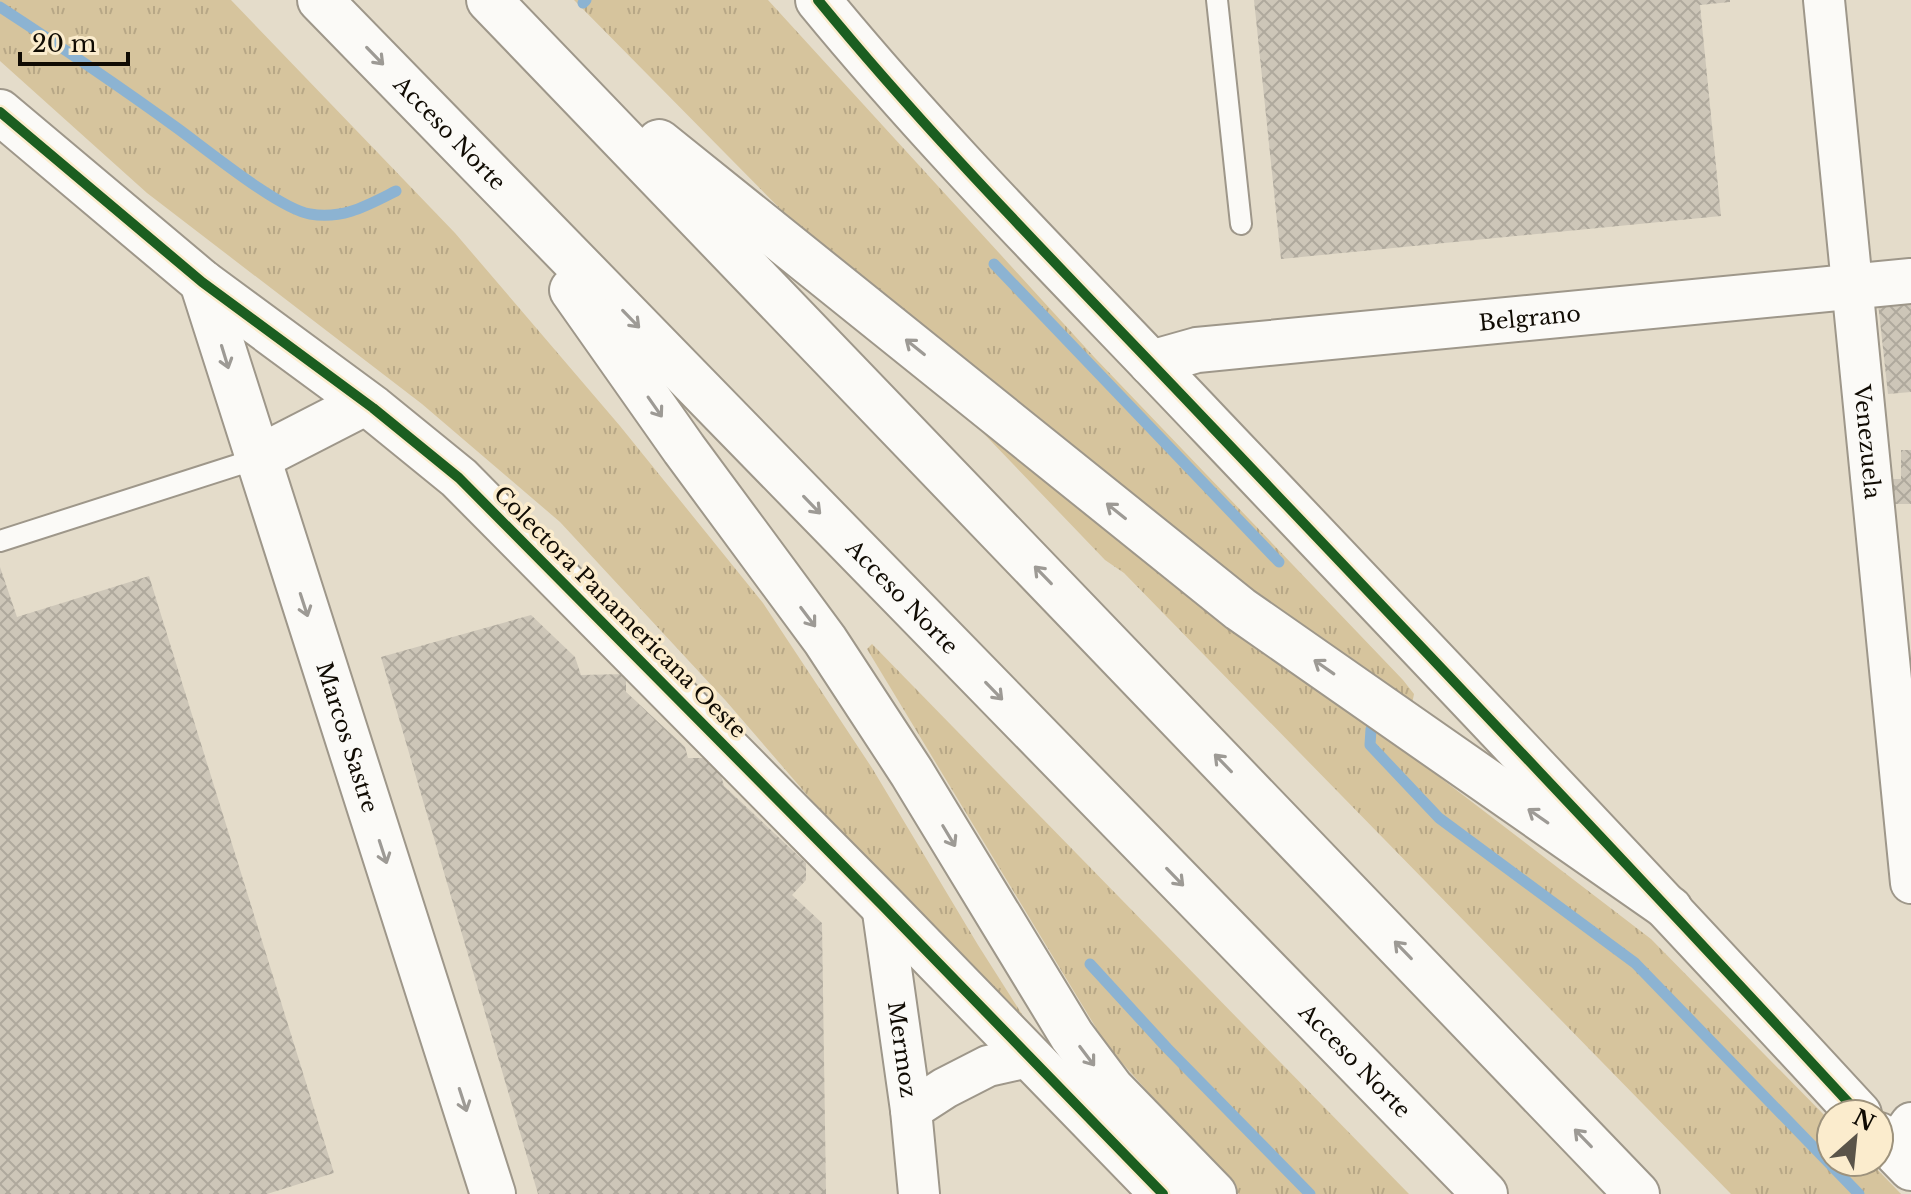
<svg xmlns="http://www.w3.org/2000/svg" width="1911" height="1194" font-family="'Libre Baskerville',serif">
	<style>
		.grass { fill: url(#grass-tufts) }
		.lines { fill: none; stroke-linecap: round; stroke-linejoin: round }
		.stream { stroke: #8cb3d2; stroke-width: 11 }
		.building { fill: url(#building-cross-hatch) }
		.lane-casing { stroke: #9e978a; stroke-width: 24 }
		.street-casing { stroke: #9e978a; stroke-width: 44 }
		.secondary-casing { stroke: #9e978a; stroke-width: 48 }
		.highway-casing { stroke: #9e978a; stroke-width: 48 }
		.lane { stroke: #fbfaf7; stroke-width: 20 }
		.street { stroke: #fbfaf7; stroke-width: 40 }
		.secondary { stroke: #fbfaf7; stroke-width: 44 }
		.highway { stroke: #fbfaf7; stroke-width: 44 }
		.cycleway-casing { stroke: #fbeccd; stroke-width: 15 }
		.cycleway { stroke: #1b5e20; stroke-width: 10 }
		.oneway { stroke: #9d9a95 }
		.labels { text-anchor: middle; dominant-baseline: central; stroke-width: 7; stroke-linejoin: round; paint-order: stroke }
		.street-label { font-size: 22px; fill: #100b03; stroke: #fbeccd }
	</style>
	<defs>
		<pattern id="grass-tufts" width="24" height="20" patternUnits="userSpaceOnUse" patternTransform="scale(2)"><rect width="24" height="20" fill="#d6c49d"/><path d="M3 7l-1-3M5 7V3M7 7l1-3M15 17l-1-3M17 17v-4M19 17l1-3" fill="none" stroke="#b7a786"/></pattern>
		<pattern id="building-cross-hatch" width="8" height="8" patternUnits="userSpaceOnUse" patternTransform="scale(2)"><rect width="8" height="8" fill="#cdc6b8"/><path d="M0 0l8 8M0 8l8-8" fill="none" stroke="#afa99d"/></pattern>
	</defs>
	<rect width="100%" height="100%" fill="#e4dcca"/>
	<g class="grass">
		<polygon points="0,0 231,0 455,233 620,426 763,603 872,768 978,945 1060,1074 959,971 726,701 560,522 422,404 147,193 0,61"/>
		<polygon points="574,0 768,0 1095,358 1403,680 1414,694 1412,704 1233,593 800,229"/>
		<polygon points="965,414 1651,939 1831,1122 1831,1162 1870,1162 1901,1194 1731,1194 1124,573 1105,560"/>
		<polygon points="872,644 1409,1194 1239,1194 1107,1046 867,649"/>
	</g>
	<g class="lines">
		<g class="stream">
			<polyline points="583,3 586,0"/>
			<path d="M0,7C60,46 119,86 177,128C206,149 279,209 310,214C343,220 368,205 396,191"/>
			<polyline points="994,264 1279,562"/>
			<polyline points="1371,729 1370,745 1439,818 1635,963 1859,1194"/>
			<polyline points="1090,964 1167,1048 1310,1194"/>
		</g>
	</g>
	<g class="building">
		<polygon points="1254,0 1730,0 1730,2 1700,5 1721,216 1281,259"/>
		<polygon points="1911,300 1911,392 1888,394 1878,303"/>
		<polygon points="1901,450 1911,450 1911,504 1883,504 1882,479 1901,479"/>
		<polygon points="0,567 17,617 149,576 334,1173 267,1194 0,1194"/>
		<polygon points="531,615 575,657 581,675 626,674 626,692 685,747 688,758 716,758 724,786 806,863 806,880 792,895 822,923 826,1194 538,1194 381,657"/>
	</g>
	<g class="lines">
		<g class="lane-casing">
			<g id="lane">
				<polyline points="1217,0 1241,224"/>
				<polyline points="0,541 256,459"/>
			</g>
		</g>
		<g class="street-casing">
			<g id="street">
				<path id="s1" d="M1824,0L1911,883"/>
				<path id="s2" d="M882,905L911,1110L919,1194"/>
				<polyline points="911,1110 945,1088 988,1066 1028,1057"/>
				<polyline points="1892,1149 1911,1123"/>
			</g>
		</g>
		<g class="secondary-casing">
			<g id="secondary">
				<path d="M818,0C941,150 1080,287 1213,428C1430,656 1646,883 1859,1114"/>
				<polyline points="0,112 202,282 373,408 459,478 882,905 1163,1194"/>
				<path id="s3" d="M202,282L493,1194"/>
				<path id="s4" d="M1151,363L1197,350L1911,281"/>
				<polyline points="256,459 365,403"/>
				<polyline points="1879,1135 1911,1168"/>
			</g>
		</g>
		<g class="highway-casing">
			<g id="highway">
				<path id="s5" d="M320,0L1485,1194"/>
				<polyline points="489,0 1637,1194"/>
				<polyline points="659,142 1240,609 1670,909"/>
				<polyline points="572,290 684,449 825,640 912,773 1072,1036 1111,1088 1214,1194"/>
			</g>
		</g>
		<use href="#lane" class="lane"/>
		<use href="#street" class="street"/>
		<use href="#secondary" class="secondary"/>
		<use href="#highway" class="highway"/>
		<g class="cycleway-casing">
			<g id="cycleway">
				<path d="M818,0C941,150 1080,287 1213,428C1430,656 1646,883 1859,1114"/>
				<polyline points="0,112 202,282 373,408 459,478 882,905 1163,1194"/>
			</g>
		</g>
		<use href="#cycleway" class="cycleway"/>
	</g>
	<defs><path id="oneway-shaft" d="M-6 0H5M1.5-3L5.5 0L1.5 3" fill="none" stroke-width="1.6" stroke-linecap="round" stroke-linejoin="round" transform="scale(2)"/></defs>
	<g class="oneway">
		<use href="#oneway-shaft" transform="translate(375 56) rotate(46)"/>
		<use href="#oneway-shaft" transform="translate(631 319) rotate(46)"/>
		<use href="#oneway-shaft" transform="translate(915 347) rotate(-141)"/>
		<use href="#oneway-shaft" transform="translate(225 357) rotate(73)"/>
		<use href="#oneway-shaft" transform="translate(655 407) rotate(55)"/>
		<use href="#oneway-shaft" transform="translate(812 505) rotate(46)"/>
		<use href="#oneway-shaft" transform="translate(1116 511) rotate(-141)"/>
		<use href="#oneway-shaft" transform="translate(1043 575) rotate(-134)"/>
		<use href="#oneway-shaft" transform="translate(304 605) rotate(72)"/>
		<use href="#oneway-shaft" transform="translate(808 617) rotate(53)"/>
		<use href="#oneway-shaft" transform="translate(1324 667) rotate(-145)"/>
		<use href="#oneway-shaft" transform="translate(994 691) rotate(46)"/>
		<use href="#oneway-shaft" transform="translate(1223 763) rotate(-134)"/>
		<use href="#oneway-shaft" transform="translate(1538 816) rotate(-145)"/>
		<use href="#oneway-shaft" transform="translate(949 836) rotate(59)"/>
		<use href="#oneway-shaft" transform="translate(383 852) rotate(72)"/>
		<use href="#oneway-shaft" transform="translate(1175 877) rotate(46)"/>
		<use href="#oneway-shaft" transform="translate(1403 950) rotate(-134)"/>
		<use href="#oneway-shaft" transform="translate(1087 1056) rotate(53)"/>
		<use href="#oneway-shaft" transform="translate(463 1100) rotate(72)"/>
		<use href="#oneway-shaft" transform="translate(1583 1138) rotate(-134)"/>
	</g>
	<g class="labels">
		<g class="street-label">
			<text stroke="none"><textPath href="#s5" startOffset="186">Acceso Norte</textPath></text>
			<text stroke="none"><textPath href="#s4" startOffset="382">Belgrano</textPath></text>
			<text stroke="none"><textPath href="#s1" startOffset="444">Venezuela</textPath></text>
			<text stroke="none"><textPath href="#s5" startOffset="834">Acceso Norte</textPath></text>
			<text transform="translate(620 612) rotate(45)">Colectora Panamericana Oeste</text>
			<text stroke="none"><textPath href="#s3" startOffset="478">Marcos Sastre</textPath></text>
			<text stroke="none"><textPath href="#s2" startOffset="146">Mermoz</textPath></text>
			<text stroke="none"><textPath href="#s5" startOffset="1482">Acceso Norte</textPath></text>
		</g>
	</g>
	<g transform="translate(1855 1138) rotate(27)"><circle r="38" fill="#fbeccd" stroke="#9d927c" stroke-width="2"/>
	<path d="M0-6L14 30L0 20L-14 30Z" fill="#5a5449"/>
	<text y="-12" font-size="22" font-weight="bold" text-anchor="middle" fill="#100b03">N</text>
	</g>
	<path d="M20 52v12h108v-12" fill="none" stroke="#100b03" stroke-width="4"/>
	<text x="32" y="52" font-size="24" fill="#100b03" stroke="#fbeccd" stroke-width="6" paint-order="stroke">20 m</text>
</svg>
